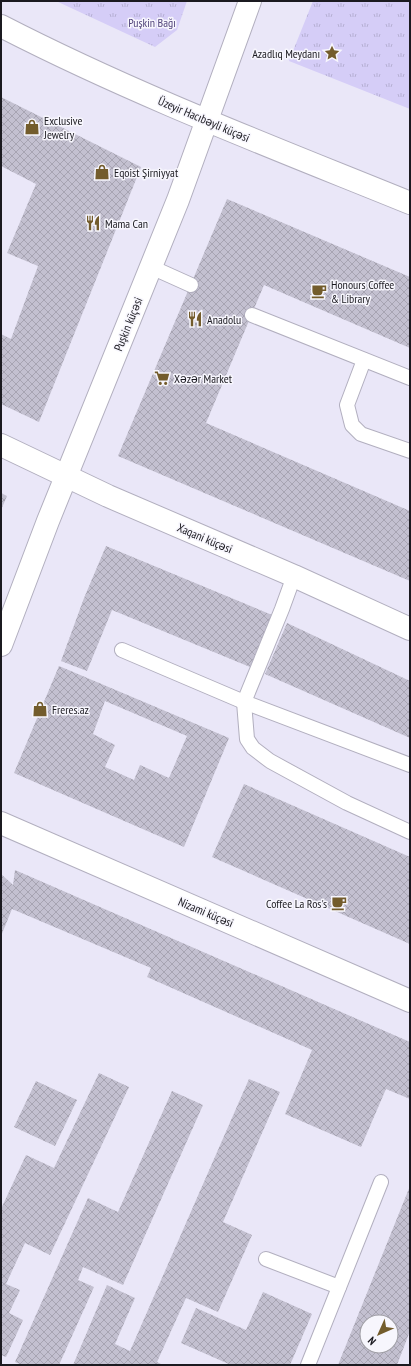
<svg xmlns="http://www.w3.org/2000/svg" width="411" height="1366" font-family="'PT Sans Narrow',sans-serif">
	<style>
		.park { fill: url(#park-tufts) }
		.building { fill: url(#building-cross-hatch); fill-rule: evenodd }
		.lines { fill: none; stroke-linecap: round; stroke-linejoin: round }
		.lane-casing { stroke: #b2afbf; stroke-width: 16 }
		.street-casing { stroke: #b2afbf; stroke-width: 24 }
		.secondary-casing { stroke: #b2afbf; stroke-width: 24 }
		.highway-casing { stroke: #b2afbf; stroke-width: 24 }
		.lane { stroke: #fff; stroke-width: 14 }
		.street { stroke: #fff; stroke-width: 22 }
		.secondary { stroke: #fff; stroke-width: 22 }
		.highway { stroke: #fff; stroke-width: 22 }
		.labels { text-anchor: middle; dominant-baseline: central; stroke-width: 3; stroke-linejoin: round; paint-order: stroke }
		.park-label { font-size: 12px; fill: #54477d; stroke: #f7f6fd }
		.poi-label { font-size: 12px; fill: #1b1a20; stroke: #f7f6fd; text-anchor: start }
		.street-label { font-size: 12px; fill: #1b1a20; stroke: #f7f6fd }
	</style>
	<defs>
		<pattern id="park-tufts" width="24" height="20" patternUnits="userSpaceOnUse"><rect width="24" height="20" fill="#d5cdf7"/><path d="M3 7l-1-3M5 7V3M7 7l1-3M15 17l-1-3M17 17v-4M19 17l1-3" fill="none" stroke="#b6afd3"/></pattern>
		<pattern id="building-cross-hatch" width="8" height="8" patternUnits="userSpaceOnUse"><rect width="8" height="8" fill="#c3c0d0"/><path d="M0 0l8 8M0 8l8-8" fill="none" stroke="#a7a4b2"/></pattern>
	</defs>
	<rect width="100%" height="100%" fill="#eae7f8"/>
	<g class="park">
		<polygon points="56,1 187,1 177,30 155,47"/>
		<polygon points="313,1 410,1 410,109 289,61"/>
	</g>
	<g class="building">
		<polygon points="1,97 141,167 39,422 1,404 1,334 11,339 38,266 7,253 36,184 1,166"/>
		<polygon points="227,199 410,277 410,348 264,285 206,423 410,511 410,581 118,456"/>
		<polygon points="1,493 7,496 1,510"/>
		<polygon points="106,546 272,615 250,667 112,610 87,671 61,661 84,598"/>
		<polygon points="287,623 410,681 410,738 265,674"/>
		<path d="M59,666L229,738L184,847L14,773ZM105,701L187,736L169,778L140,765L134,780L105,767L115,745L93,734Z"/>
		<polygon points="244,784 410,857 410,944 212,857"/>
		<polygon points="15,870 410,1042 410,1099 386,1089 361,1147 285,1114 312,1050 147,977 151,968 12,909 1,936 1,874 13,885"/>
		<polygon points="99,1073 129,1087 50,1255 25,1243 6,1284 20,1290 9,1313 23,1320 6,1357 1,1355 1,1209 26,1155 54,1168"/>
		<polygon points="249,1079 280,1092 223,1222 252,1235 218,1312 186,1298 157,1362 163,1365 73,1365 107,1285 135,1298 115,1344 130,1351"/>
		<polygon points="36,1081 77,1100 55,1146 14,1127"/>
		<polygon points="172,1091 203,1105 123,1285 83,1267 78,1280 94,1287 59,1365 22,1365 15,1362 88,1198 118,1212"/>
		<path d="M410,1186V1331L397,1365H338ZM367,1322H391V1346H367Z"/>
		<polygon points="263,1292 312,1314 290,1365 231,1365 181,1343 196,1308 246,1330"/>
	</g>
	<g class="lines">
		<g class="lane-casing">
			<g id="lane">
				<polyline points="151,267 191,285"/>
				<polyline points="252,315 410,378"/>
				<polyline points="364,360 347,405 352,425 361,434 410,451"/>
				<polyline points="294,576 282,609 244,702 247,739 253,748 270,761 347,803 410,832"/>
				<polyline points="122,650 244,702 410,765"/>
				<polyline points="266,1259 339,1287"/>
				<polyline points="308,1365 381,1182"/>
			</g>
		</g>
		<g class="street-casing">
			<g id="street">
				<polyline points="1,445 108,496 294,576 410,629"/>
				<polyline points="1,823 410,1001"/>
			</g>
		</g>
		<g class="secondary-casing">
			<polyline id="secondary" points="1,645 48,521 178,200 250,1"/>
		</g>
		<g class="highway-casing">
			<path id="highway" d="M1,26C133,94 272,147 410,203"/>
		</g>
		<use href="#lane" class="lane"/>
		<use href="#street" class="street"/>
		<use href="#secondary" class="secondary"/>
		<use href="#highway" class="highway"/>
	</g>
	<defs>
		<g id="sight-bare" transform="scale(1.2)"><path d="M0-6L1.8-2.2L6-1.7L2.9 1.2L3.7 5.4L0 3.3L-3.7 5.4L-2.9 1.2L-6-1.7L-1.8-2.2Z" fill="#735c2c" stroke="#f7f6fd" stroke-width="2.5" paint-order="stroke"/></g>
		<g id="shop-bare" transform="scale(1.2)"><path d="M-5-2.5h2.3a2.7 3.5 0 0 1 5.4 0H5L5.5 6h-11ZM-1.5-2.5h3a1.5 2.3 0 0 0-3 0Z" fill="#735c2c" stroke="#f7f6fd" stroke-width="2.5" paint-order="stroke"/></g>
		<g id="restaurant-bare" transform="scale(1.2)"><path d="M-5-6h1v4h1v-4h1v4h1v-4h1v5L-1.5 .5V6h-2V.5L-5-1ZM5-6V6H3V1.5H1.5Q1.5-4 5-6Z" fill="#735c2c" stroke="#f7f6fd" stroke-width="2.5" paint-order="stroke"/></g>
		<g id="cafe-bare" transform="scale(1.2)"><path d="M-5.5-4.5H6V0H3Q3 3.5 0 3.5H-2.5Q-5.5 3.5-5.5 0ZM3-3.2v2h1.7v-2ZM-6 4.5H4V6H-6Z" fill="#735c2c" stroke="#f7f6fd" stroke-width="2.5" paint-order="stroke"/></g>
		<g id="supermarket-bare" transform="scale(1.2)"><path d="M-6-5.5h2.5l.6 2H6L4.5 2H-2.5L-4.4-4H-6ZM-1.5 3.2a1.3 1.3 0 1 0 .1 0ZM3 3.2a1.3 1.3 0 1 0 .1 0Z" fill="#735c2c" stroke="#f7f6fd" stroke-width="2.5" paint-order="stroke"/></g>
	</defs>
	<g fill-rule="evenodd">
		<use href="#sight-bare" x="332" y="53"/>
		<use href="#shop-bare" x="32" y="127"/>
		<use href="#shop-bare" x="102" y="172"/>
		<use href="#restaurant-bare" x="93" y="223"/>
		<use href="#cafe-bare" x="319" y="291"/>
		<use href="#restaurant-bare" x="195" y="319"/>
		<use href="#supermarket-bare" x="162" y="378"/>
		<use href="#shop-bare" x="40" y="709"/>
		<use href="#cafe-bare" x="339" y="903"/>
	</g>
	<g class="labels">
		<g class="park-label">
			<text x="152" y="22">Puşkin Bağı</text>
		</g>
		<g class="poi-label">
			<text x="320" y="53" text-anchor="end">Azadlıq Meydanı</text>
			<text x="44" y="120">Exclusive<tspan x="44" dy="14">Jewelry</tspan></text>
			<text x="114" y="172">Eqoist Şirniyyat</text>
			<text x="105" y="223">Mama Can</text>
			<text x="331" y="284">Honours Coffee<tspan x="331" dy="14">&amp; Library</tspan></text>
			<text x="207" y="319">Anadolu</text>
			<text x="174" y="378">Xəzər Market</text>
			<text x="52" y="709">Freres.az</text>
			<text x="327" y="903" text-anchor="end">Coffee La Ros's</text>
		</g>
		<g class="street-label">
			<text transform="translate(204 119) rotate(23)">Üzeyir Hacıbəyli küçəsi</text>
			<text transform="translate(128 324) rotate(-68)">Puşkin küçəsi</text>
			<text transform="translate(205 538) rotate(23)">Xaqani küçəsi</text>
			<text transform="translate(206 912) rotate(23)">Nizami küçəsi</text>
		</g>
	</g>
	<rect width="411" height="1366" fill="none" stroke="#1b1a20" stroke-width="4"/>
	<g transform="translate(379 1334) rotate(225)"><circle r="19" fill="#f7f6fd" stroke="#9f9ea5"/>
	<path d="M0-3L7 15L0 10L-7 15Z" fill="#735c2c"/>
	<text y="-6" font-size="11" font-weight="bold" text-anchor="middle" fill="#1b1a20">N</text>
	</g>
</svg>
